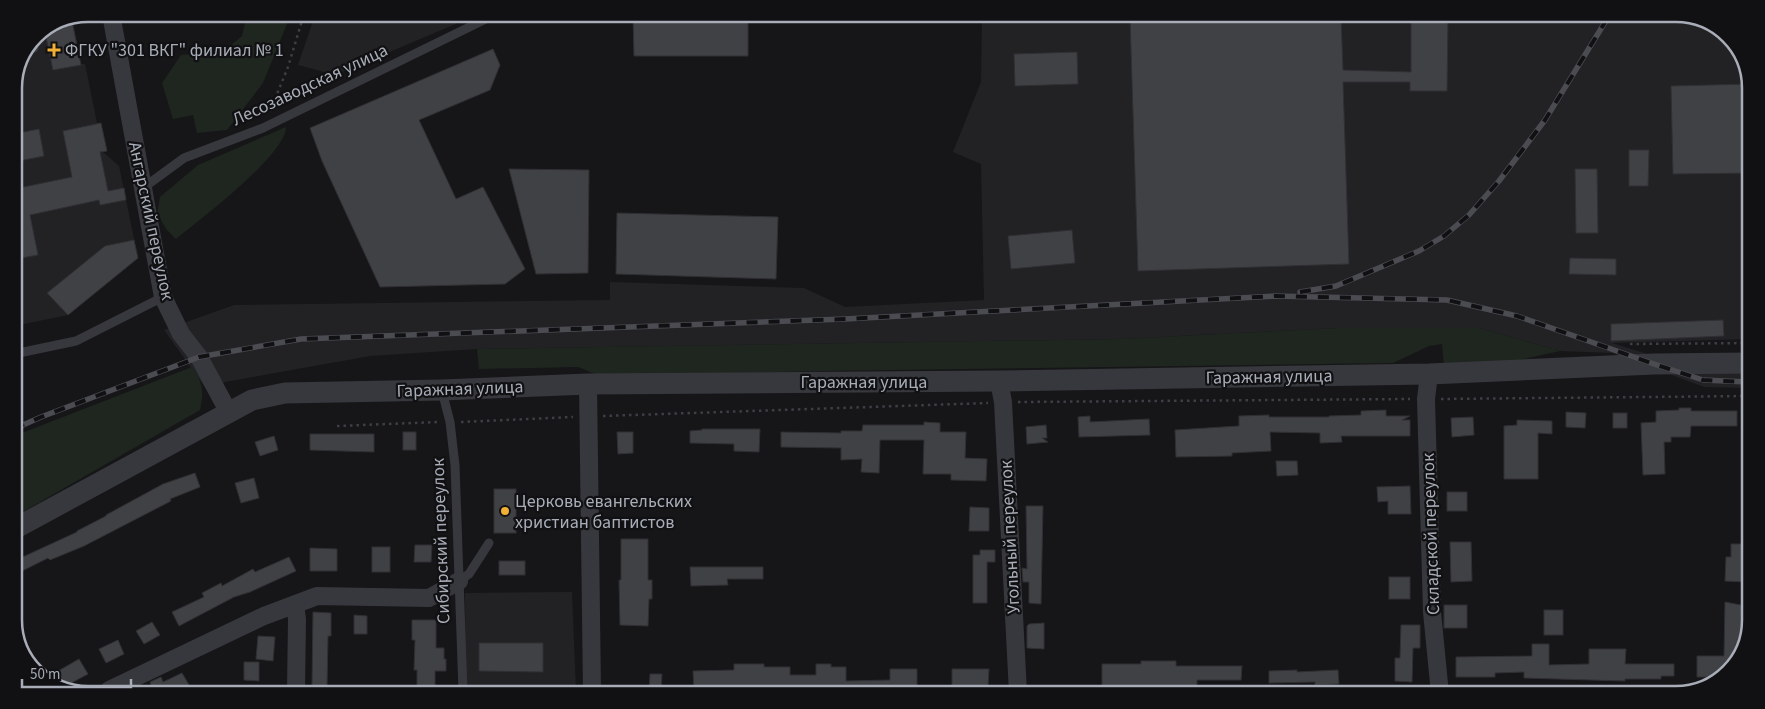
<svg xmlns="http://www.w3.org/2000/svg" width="1765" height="709" font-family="'Source Sans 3',sans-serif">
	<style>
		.built { fill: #222225 }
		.green { fill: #1e261f }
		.building { fill: #404145; stroke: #303034 }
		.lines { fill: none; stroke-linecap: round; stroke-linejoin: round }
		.path { stroke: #3d3f44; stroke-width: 2.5; stroke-dasharray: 2.5 4; stroke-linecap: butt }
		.service { stroke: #37383d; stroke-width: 9 }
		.minor { stroke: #37383d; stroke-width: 18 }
		.tertiary { stroke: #37383d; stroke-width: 21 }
		.rail-casing { stroke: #4a4c52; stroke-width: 5.5 }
		.rail { stroke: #111113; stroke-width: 4; stroke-dasharray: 11; stroke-linecap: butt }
		.poi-dot { fill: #f2b134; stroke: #111113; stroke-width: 2 }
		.labels { text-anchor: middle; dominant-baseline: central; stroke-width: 4.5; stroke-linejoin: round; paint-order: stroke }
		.poi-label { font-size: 18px; fill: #a8adb8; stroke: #111113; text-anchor: start }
		.street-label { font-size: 18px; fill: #a8adb8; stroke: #111113 }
		.rim { fill: none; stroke: #a8adb8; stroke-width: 2.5 }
	</style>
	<rect width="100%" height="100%" fill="#161618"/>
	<g class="built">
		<polygon points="315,15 477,15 335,75 298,65"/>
		<polygon points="982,17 1705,19 1738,47 1751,84 1749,339 1612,343 1706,372 1748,373 1748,388 1704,387 1612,353 1560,351 1479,328 1338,328 1122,339 477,349 370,356 225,382 207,390 164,330 234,305 610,300 610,282 804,288 845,307 984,300 981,164 953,152 981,82"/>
		<polygon points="72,21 80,64 85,64 97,123 101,123 107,151 103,152 119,166 138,258 68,315 14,326 14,84 36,36"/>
		<polygon points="572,592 576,691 466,691 465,593"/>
	</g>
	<g class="green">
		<polygon points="247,14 291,14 263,83 227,130 197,133 193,115 173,119 162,83 181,55 224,51 242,36"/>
		<path d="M286,127C286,155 199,220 176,239L167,230L157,214L160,197L198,165Z"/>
		<polygon points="1338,328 1479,328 1560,351 1515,361 1444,366 1442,344 1429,346 1393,363 822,371 600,376 578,367 479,369 477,349 1122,339"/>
		<path d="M192,367C203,383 204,392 200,410L14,517V436Z"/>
	</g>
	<g class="building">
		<polygon points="633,16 748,16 748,56 634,56"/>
		<polygon points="1130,17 1341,18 1343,70 1411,72 1411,18 1448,18 1447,91 1410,91 1410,82 1343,82 1349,264 1138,271"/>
		<polygon points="72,21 81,65 53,70 45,32"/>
		<polygon points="493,49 500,65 490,90 419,120 456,199 483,187 525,269 505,284 380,287 322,161 310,128"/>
		<polygon points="1077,52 1078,84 1015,86 1014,54"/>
		<polygon points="1751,84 1750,173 1673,174 1671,86"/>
		<polygon points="101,123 107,151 100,152 108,191 124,188 126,200 100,205 99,200 30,215 38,255 16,259 14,250 14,189 72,177 63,131"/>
		<polygon points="39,129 44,156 14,162 14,134"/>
		<polygon points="1629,150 1649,150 1648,186 1629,186"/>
		<polygon points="509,169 589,170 588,273 536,274"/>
		<polygon points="1575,169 1597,169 1598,233 1576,233"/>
		<polygon points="617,213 778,217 776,279 616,274"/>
		<polygon points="1072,230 1075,263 1011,269 1008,236"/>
		<polygon points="134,240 138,258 68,315 47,293 105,246"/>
		<polygon points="1570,258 1616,259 1616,275 1569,274"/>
		<polygon points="1723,320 1724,336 1611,341 1611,324"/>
		<polygon points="1679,408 1691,408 1691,411 1737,411 1737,426 1691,426 1690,437 1671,437 1671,442 1664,442 1665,474 1643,475 1641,423 1656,422 1656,411 1679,410"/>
		<polygon points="1386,410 1386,416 1410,416 1402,420 1410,420 1410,436 1341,436 1342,442 1320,443 1320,433 1270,432 1271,451 1232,453 1232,456 1176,457 1175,430 1239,426 1239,416 1269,415 1269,417 1329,417 1329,416 1361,415 1361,411"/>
		<polygon points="1566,412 1586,413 1585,428 1566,427"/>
		<rect x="1613" y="413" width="14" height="15"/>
		<polygon points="1090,416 1090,422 1149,419 1150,435 1079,437 1078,417"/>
		<polygon points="1473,417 1474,435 1452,437 1451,418"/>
		<polygon points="1517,420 1552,421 1552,434 1538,433 1538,479 1504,479 1504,426 1517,425"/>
		<polygon points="924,422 940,423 940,432 966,432 965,458 987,459 986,481 951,480 951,474 923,474 924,440 880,440 879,473 861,472 862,459 841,460 841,448 781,447 781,432 841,433 841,431 862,431 863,425 924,425"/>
		<polygon points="1046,425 1047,438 1042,438 1048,442 1027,444 1026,427"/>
		<polygon points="702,429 760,429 759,452 734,451 734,444 690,443 690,431 702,430"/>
		<rect x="403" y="432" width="13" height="18"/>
		<polygon points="617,432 633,432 633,453 618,454"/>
		<polygon points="310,434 374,434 374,452 310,450"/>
		<polygon points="274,436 278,450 260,456 255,442"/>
		<polygon points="1276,461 1297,461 1298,475 1277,476"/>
		<polygon points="195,473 200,487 170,499 171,501 84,546 50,560 48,558 14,575 14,561 77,532 77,531 106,516 106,515 163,484"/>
		<polygon points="254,478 259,498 241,503 235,483"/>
		<polygon points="1410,486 1411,514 1388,514 1388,501 1378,502 1377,487"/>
		<rect x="494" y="489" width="22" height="44"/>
		<rect x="1447" y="492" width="20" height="19"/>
		<polygon points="1026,506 1043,506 1041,604 1029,603 1029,582 1023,582 1022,568 1027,569"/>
		<polygon points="970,507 989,508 989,531 969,531"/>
		<polygon points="621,539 648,539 648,580 652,580 652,599 649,599 648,626 620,625 619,580 621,580"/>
		<polygon points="1450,542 1471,542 1472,581 1451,582"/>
		<polygon points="1731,544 1747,544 1746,582 1725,581 1726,557 1731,557"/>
		<polygon points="415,545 432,545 431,562 414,562"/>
		<rect x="372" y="547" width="18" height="25"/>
		<polygon points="310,548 337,549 337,571 310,571"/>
		<polygon points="980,550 995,550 995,562 987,562 987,603 973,603 973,555 980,555"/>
		<polygon points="289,557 296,571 250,592 234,597 179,626 172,612 204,597 202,593 221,583 222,586 253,569 255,572"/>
		<rect x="499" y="561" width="26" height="14"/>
		<polygon points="690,567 763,567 763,579 727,579 728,585 691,586"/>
		<rect x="1389" y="577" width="21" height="22"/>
		<polygon points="1725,602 1746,606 1746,649 1722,677 1697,677 1697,656 1724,656"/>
		<rect x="1444" y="605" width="23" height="23"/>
		<rect x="1544" y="610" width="19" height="25"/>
		<polygon points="313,612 331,613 331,636 328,636 327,686 312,686"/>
		<polygon points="354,615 367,616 367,634 354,634"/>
		<polygon points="412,620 436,620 436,648 444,648 444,659 446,659 446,671 435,671 435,691 417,691 417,670 414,670 415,640 412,640"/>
		<polygon points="152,622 160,635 144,644 136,631"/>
		<polygon points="1044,623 1044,649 1027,648 1027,626 1029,624"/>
		<polygon points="1401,625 1420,625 1420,648 1413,648 1412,682 1395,681 1395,658 1400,658"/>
		<polygon points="258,636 275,637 273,661 256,659"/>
		<polygon points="118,640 124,654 106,663 99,649"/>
		<polygon points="479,643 543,643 543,672 479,671"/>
		<polygon points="1532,644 1549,644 1549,665 1589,664 1589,649 1626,649 1625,664 1674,664 1674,676 1661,676 1661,679 1625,679 1625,681 1524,678 1524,672 1495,673 1495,677 1456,677 1456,657 1532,656"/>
		<polygon points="79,659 88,674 60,689 46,678"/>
		<polygon points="1141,661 1176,661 1176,666 1242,666 1241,680 1197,680 1197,690 1161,689 1161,686 1102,687 1102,664 1141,664"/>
		<polygon points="244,662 259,662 259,681 244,680"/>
		<polygon points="734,664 764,664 764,667 790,667 790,675 816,675 816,664 831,664 831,667 846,667 846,681 890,680 890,669 917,669 917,693 840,692 840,691 694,692 693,671 734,670"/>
		<polygon points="952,669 989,669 988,686 952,686"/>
		<polygon points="1297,670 1297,672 1338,670 1339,684 1315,685 1315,682 1269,683 1269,671"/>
		<polygon points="182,673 192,690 149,690 152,688 150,682 161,677 163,682"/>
		<polygon points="650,674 662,674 661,692 649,692"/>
	</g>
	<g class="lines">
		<g class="path">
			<polyline points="270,111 288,67 304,14"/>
			<polyline points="1630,344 1749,343"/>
			<polyline points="1441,399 1748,396"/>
			<polyline points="1018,402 1410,399"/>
			<polyline points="603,416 988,403"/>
			<polyline points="461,422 573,417"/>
			<polyline points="337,426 438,422"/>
		</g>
		<g class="service">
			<polyline points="30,48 34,48 34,40"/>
			<polyline points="143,188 184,158 263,128 494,15"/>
			<polyline points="14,354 76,341 163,297"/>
			<polyline points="442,391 450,422 455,465 463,691"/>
			<polyline points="459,581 469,574 489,543"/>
		</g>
		<g class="minor">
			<polyline points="111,14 163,297 181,334 199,357 229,413"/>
			<polyline points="1429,374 1426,399 1432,612 1440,694"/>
			<polyline points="999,381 1003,402 1018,693"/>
			<polyline points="588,384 592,691"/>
			<polyline points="295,605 297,619 296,690"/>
			<polyline points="109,690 264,616 317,596 429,598 459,581"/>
		</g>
		<polyline class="tertiary" points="14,529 252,400 285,393 442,390 588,384 999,381 1429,374 1654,364 1748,363"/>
		<g class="rail-casing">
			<g id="rail">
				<polyline points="1300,292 1336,286 1419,251 1444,236 1469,215 1499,181 1545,120 1607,19"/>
				<polyline points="14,429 41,417 199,357 301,339 845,319 1275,296 1447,300 1517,316 1654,364 1703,380 1748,382"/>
			</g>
		</g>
		<use href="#rail" class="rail"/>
	</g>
	<g class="poi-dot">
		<path d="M51.5 42.5h5v5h5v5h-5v5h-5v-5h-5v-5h5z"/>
		<circle cx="505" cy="511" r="5"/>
	</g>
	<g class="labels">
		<g class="poi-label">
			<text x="65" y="50">ФГКУ "301 ВКГ" филиал № 1</text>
			<text x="515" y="501">Церковь евангельских<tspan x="515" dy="21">христиан баптистов</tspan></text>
		</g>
		<g class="street-label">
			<text transform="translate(310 85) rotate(-25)">Лесозаводская улица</text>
			<text transform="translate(151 221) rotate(78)">Ангарский переулок</text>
			<text transform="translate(1269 377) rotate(-1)">Гаражная улица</text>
			<text x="864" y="382">Гаражная улица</text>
			<text transform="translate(460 389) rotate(-2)">Гаражная улица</text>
			<text transform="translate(1431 534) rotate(-92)">Складской переулок</text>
			<text transform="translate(1010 537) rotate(-93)">Угольный переулок</text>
			<text transform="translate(441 541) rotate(-92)">Сибирский переулок</text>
		</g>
	</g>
	<path d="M0 0H1765V709H0ZM88 22H1676A66 66 0 0 1 1742 88V620A66 66 0 0 1 1676 686H88A66 66 0 0 1 22 620V88A66 66 0 0 1 88 22Z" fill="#111113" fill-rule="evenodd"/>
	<path class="rim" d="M88 22H1676A66 66 0 0 1 1742 88V620A66 66 0 0 1 1676 686H88A66 66 0 0 1 22 620V88A66 66 0 0 1 88 22Z"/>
	<path d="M22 679v8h109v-8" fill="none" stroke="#a8adb8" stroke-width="2.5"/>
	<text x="30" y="679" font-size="15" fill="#a8adb8" stroke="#111113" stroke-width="4" paint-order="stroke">50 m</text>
</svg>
